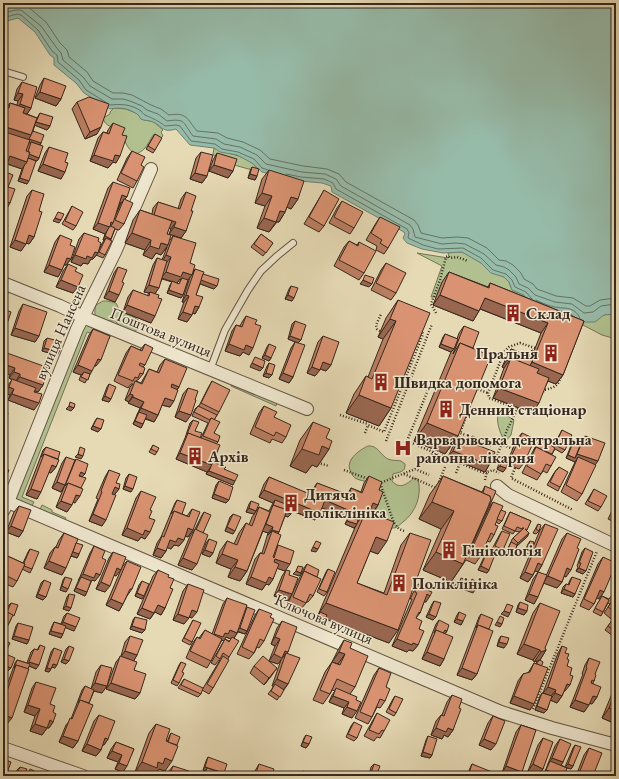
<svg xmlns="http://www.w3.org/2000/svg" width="619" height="779" font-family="'EB Garamond',serif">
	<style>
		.green { fill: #b2c08f; stroke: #747456 }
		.water { fill: #97bba9; stroke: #708071 }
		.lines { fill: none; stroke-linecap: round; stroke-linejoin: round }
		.shore { stroke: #667264; stroke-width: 1 }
		.service-casing { stroke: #625444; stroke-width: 8 }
		.minor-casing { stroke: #625444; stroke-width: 14 }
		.path { stroke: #36281e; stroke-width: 2.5; stroke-dasharray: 1 2; stroke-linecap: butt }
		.service { stroke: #efe7cf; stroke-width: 6 }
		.minor { stroke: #efe7cf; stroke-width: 12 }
		.wall { fill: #bb7e62; stroke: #36281e; fill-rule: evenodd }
		.shaded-wall { fill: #996750; stroke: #36281e }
		.building { fill: #da9372; stroke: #36281e }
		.labels { text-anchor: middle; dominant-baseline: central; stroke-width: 3; stroke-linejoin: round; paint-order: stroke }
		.poi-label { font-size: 16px; font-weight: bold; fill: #36281e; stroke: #efe7cf; text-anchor: start }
		.street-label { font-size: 16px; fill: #36281e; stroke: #efe7cf }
	</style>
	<rect width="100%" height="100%" fill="#e6dab5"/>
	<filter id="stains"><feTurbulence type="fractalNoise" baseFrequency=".005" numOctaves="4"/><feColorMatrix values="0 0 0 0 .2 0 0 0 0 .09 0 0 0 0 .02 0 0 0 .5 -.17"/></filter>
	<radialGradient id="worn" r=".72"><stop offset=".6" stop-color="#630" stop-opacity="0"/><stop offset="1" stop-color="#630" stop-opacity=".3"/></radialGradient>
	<g class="green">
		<path d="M114,108L126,109L138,114L141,119L154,122L163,130L161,132L163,136L161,138L154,134C148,142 147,150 136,154C124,148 127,139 118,131C113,126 105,127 103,118L110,114V112Z"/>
		<path d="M214,148C228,155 250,155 258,170L256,171L219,161L213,154Z"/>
		<path d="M456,252H462L468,255L481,263L489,271L504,277L509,282L512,290L524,295L527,301L563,312H568L581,322C594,321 604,312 616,314V339L602,335L581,324L443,282L436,297H431L442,266L417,253L448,258L449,257L448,253Z"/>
		<path d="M103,301H107L116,303L120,312L132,316L138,320C142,339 122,331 115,321C103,321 91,322 96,305Z"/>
		<polygon points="86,324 112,332 109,339 87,332 22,497 34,502 30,509 17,502 14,498 80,330"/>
		<polygon points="232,383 277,402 276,406 231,386"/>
		<path d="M499,411L514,420L511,435L505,442C500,433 495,421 499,411Z"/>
		<path d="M368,446C378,445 380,455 388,459C392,461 397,460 401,461L405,464C406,473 398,472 393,474L392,481C400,490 407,484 414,478L418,479C422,495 416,512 403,522C400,524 398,528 393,528C386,529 376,523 369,520C379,507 380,501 379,486C370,481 365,482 357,479C354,478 352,475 351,472C344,461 359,450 368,446Z"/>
		<polygon points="42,505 52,510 52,512 66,518 64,523 39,512"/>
	</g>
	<path class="water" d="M3,3H616V314L604,315L595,322H581L568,312H563L527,301L524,295L512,290L509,282L504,277L491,273L481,263L462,252L443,253L422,249L407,243L403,238L405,234L404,232L332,192L331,186L322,183L301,181L262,172L252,163L237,155L220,152L214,148L190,145L176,129C162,133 164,127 153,122C150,120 144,121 141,119C139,117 139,115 137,114C128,108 120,107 110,109L84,93L76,83L54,65V58L50,55L35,32L18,18L3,22Z"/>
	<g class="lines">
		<g class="shore">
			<path d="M3,7L18,3L27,6L46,22L60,43L67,50L69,57L87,72L93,81L113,93H123L132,95L151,105L161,109L169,115C187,112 187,119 197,131L218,133L227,138L243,142L260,150L270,159L303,166L327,169L339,174L346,182L414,220L418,225L421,233L442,238L457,237L468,238L487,248L499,260L506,261L513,265L521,273L524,279L533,284L537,289L556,296L573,298L586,306H590L600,300L616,298"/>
			<path d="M3,13L16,10H21L41,26L56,47L61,53L63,60L83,77L90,86L112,99H123L130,101L142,106L147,110L158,114L167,121C186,118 183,123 193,136L216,139L224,144L240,147L257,155L266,164L302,172L325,174L336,179L341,186L410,225L413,229L415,237L442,244L456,243L465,244L484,254L496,265L504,267L509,270L516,277L519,284L528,288L535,295L555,302L572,304L584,313L593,312L601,306L616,304"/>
			<polyline points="3,18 17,14 21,15 38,30 52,51 57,55 58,62 79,80 86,90 107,103"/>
			<path d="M110,105C121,104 131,104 141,111C143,113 143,114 145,115C154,119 157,120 165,126L176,125L180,126L191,141L215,144L222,149L238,152L254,159L262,168L268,170"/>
			<polyline points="286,174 301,177 324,179 333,183 336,189 407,229 409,233 408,238 423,245 438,249 463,248 481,258 493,270 506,274 512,280 515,287 526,292 532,299"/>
			<path d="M536,300C542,303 549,306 555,307C565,309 574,306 580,318"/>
		</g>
		<g class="service-casing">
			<g id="service">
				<polyline points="3,71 23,77"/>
				<polyline points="210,370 225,330 248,290 261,271 277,256 293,243"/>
			</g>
		</g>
		<g class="minor-casing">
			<g id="minor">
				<polyline points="3,283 60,306 90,320 307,409"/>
				<polyline points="497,486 508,495 616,546"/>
				<polyline points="3,500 501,712 552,728 616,745"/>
				<polyline points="3,511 8,502 77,329 115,252 151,169"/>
				<polyline points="3,748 83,776"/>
			</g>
		</g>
		<g class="path">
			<polyline points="436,313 431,304 440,280 446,257 448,256 450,258 457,257 468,261"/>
			<polyline points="380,331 377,329 376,325 381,314"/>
			<polyline points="535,348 520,343 509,347 504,352 488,393 489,398 531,414 534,413 538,402"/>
			<polyline points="475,388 488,393"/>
			<path d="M543,392L544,390C555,387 558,387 562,374"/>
			<polyline points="468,411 460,433 473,438"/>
			<polyline points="340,415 368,424"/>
			<polyline points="365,433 368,425 384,432 423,334 421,330"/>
			<polyline points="477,440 491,446"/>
			<polyline points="386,441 432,324"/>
			<polyline points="407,441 428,390"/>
			<polyline points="501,444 513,449"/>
			<polyline points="404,449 407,441 433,452 434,449"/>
			<polyline points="212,460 218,461"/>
			<polyline points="429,460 433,452 484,473 487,472"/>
			<polyline points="495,461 507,430 518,408"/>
			<polyline points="318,463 329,466"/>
			<polyline points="515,468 511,478 573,510"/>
			<polyline points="344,470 371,480"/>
			<polyline points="456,473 460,463"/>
			<polyline points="404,474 436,488"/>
			<polyline points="485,480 487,472 493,470 499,473"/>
			<polyline points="439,482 445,467"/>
			<polyline points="404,531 399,529 394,523 380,483 415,469 429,475"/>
			<polyline points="533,709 597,551"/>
		</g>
		<use href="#service" class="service"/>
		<use href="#minor" class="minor"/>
	</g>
	<g class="wall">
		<polygon points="44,78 61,99 56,106 35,98 40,85"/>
		<polygon points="22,82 31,108 27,114 37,118 40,113 50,126 47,130 35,125 33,131 41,143 40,145 39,158 37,161 28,158 27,184 18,181 22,169 7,164 5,169 4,172 8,187 6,210 3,209 3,135 4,134 3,134 3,107 4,106 7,107 10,103 17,105 18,101 14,100 17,89"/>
		<polygon points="77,102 97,134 85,139 72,109"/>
		<polygon points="113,123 116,163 113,162 108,168 90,161 98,138 103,132 107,133 108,130"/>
		<polygon points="155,134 155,150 153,153 146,149"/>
		<polygon points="49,147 65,162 61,179 38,171 45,153"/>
		<polygon points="132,151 141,165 137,181 133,188 117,180 127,158"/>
		<polygon points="201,152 207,176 202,183 190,179 196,158"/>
		<polygon points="217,153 233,171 228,178 209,171 213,160"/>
		<polygon points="252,167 257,176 255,180 248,178 250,171"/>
		<polygon points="269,170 298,199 291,209 287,207 285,212 279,222 277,222 269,232 257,228 265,206 255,203 262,179"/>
		<path d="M113,182L125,200L124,224L119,230L115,229L105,255L103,258L96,255L104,240H103L105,234L93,229L108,188ZM120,203H121L116,214Z"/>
		<polygon points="32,190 39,211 34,237 29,244 26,243 21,251 10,247 27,196"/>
		<polygon points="324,190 324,226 319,232 304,224 320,197"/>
		<path d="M186,192L191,211L186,231L181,238L169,234L171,229L169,228L167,234L170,240L173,236L190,263L192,274L195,269L203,274L214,289L200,284L196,295L199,307L195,314L193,313L187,322L178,319L184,302H182L190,277L188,280L183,295L181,298L167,293L170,285L172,282L162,279L155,294L151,323L123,312L128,297L133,290L147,296L149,293L144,292L153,265L157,258L162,260L167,247L161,255L156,253L152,259L143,255L145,250L125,243L133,220L140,210L152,214L153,208L158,202L178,209L181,199ZM180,279H181L179,284L177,283Z"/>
		<polygon points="342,201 354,228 350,234 329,223 337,208"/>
		<polygon points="72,206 76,226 73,230 62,224"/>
		<polygon points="380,217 388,248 384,254 376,250 377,246 366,240 376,223"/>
		<polygon points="84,233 98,241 98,253 93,259 91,259 88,264 83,263 81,266 71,262 79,239"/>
		<polygon points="261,234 273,243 263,256 251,247"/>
		<polygon points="60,235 70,245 71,259 66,265 64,265 58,277 44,272 55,242"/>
		<polygon points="349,241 357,245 359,242 364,273 359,280 334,266 344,247"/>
		<polygon points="386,263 396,293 391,300 371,290 381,270"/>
		<polygon points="68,264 75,271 73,293 56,287 63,271"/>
		<polygon points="118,267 115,302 104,298 114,273"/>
		<polygon points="449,272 488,287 490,283 584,321 563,375 556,384 548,381 532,413 493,398 504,368 502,367 507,356 511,349 529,356 532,350 534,351 541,333 480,309 473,321 433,305 442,282"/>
		<polygon points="291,286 292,301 285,299 289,289"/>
		<polygon points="398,300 391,408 379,426 346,413 354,394 366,376 368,377 383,339 378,337 386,318"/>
		<polygon points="23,304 39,336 35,342 11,335 19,311"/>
		<polygon points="246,316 255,324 249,355 243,352 240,356 225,351 232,331 236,325 240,326 242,322"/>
		<polygon points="295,321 301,340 298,343 293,377 289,383 279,379 291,348 295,342 288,339 292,324"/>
		<polygon points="464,326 473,348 458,436 445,454 414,441 451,352 439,347 443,337 445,334 457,339 459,333"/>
		<polygon points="93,329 96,366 94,366 85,383 79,380 81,375 73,372 89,335"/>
		<polygon points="323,336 331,365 326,371 320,369 315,376 307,373 318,342"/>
		<polygon points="47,338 57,355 42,351 44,341"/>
		<polygon points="145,344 145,365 143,367 143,374 138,380 137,380 136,381 141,383 149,369 157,372 160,365 165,359 179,387 177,390 170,407 162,405 158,415 154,422 145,419 143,424 141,428 133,424 140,408 128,403 129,402 125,400 130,387 133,384 131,384 128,388 114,381 126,353 131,346 140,350"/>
		<polygon points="269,344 271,358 269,361 262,358 267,347"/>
		<polygon points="7,353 43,385 38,392 35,390 34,410 8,400 10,395 5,393 7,386 12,380 9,378 10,375 3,372 3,359"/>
		<polygon points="269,363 272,375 269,378 263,376 267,366"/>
		<polygon points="212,381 219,412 214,420 214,433 218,442 216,444 213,462 224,469 233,485 206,474 207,472 176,459 185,438 190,423 193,420 195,431 201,438 208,423 192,416 195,409 198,406 199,406 208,388"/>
		<polygon points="109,384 109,402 102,400 107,387"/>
		<polygon points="188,388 186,422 175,417 183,394"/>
		<polygon points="264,406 274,417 286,437 282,443 272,439 270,443 250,434 259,413"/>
		<polygon points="97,418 98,432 91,429 95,421"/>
		<polygon points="313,422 326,438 329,449 317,467 312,465 306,473 290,466 300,440"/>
		<polygon points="562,430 565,450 562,453 555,449 552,454 551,466 547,473 543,471 537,480 522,473 532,453 539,440 553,447"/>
		<polygon points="522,433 524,463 519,469 507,464 506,468 503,472 497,469 500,461 503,458 508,460 517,439"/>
		<polygon points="472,436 489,465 485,472 448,457 454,444 459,437 468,441"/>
		<polygon points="585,436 598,461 595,464 582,494 577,501 561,492 575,462 566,458 572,443 574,440 581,442"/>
		<polygon points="153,445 157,452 155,455 149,452"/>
		<polygon points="46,447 58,459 56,467 51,473 49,472 37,499 26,495 39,461 43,450"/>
		<polygon points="66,457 74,462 76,459 82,477 75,503 73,502 67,512 56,507 64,487 61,492 52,488 62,463"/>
		<polygon points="616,466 616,476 613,475"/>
		<polygon points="559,467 560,487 558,491 547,485 554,473"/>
		<polygon points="109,470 116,483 119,489 114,495 102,526 89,521 98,499 96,498 105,477"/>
		<polygon points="129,474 131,492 123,489 126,478"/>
		<polygon points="369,476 379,490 378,505 373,512 370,510 369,513 378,554 370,551 357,583 384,593 401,545 410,533 389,643 325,619 323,623 316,620 356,525 354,528 345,524 348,518 322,508 320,513 315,520 292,511 288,517 285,516 278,534 276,547 278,545 285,571 277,568 273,579 269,585 266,584 262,590 246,584 255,559 260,553 262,553 268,533 263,531 247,571 240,581 228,577 231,569 216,563 220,551 227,541 234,544 239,533 246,523 249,525 252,517 259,507 269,511 273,503 259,497 264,484 269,477 311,495 313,489 317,483 347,495 351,488 361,492 364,483"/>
		<polygon points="443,476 482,492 485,486 490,505 488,508 468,554 489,508 493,502 501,510 502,521 499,524 496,522 495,525 494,535 490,542 487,541 480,557 475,564 466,560 451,582 423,570 441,529 419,519 430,494"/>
		<polygon points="219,481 226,503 212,498 216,485"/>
		<polygon points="594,489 601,507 598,511 585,504"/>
		<polygon points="141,491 150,510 145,539 141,537 138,541 122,535 136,498"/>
		<polygon points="177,500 182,514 187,516 192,509 193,530 188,537 185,536 184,540 179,546 174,545 171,549 167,547 166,551 161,558 153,555 157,543 161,537 175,503"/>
		<polygon points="251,501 254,514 246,512 249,504"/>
		<polygon points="616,503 616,523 608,519"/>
		<polygon points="19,506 23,531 19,537 6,532 14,512"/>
		<polygon points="204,512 203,533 192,570 178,565 190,536 195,529 202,515"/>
		<polygon points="510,512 531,521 526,531 529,533 527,537 517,545 515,552 512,555 506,552 511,542 512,543 511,541 513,538 521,531 519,532 515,531 513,534 502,529 508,516"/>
		<polygon points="233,514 233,534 225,531 230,517"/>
		<polygon points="538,524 539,531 536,534 533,533"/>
		<polygon points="545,524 542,565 538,572 535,571 533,575 528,582 520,578 540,530"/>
		<polygon points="502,531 503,550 501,553 492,549 500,534"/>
		<polygon points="64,533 76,543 79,554 77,558 71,556 62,575 44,568 50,553 55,547 56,547 59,540"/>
		<polygon points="567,533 566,577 564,576 562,582 557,588 544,583 534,604 525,600 533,579 538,572 546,576 562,539"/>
		<polygon points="209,539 213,553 210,557 202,554 206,543"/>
		<polygon points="530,541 529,554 527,557 523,556 528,544"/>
		<polygon points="94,546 102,558 95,581 92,580 85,596 74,591 90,553"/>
		<polygon points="585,548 583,574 576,571 578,567 577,566 582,552"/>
		<polygon points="30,549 32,569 30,573 22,569 17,581 13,587 3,583 3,554 23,563 28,552"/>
		<polygon points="113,552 116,576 114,575 105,592 96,589 109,558"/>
		<polygon points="486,554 489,570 487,573 478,570 484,557"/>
		<polygon points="603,557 599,599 597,597 594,604 589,610 580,606 598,564"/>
		<polygon points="127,561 132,589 127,596 119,611 106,605 122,567"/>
		<polygon points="307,564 317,577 313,596 308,602 307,602 301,609 288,603 304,568"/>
		<polygon points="328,569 327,592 324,596 317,592 326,572"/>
		<polygon points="158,570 168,577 170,588 165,608 161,615 155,612 150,619 137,614 153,576"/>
		<polygon points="286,570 289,575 288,601 274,596 282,576"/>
		<polygon points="65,577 66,592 60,590 63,580"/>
		<polygon points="572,577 575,594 573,597 561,593 563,587 566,584 568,585 570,580"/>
		<polygon points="44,580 46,597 43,600 36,597 41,583"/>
		<polygon points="142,581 142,599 135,596 139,585"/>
		<polygon points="188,584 192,618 189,617 184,624 173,620 183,591"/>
		<polygon points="418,584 426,602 424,602 420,613 416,618 419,629 418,645 413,651 409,650 407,652 392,646 412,599 410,599 414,591"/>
		<polygon points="616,590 616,612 611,619 604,613 610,604 608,603 601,616 593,612 602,596 609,599"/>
		<polygon points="69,594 69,611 63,609 67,597"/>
		<polygon points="227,598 246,610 247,607 245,634 238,632 234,638 229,657 213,688 209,694 202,690 220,660 219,660 215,665 211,663 225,639 229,641 231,639 226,637 224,641 222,640 211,661 207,668 186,658 192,644 197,637 199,638 205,630 212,634 223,604"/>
		<polygon points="434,601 433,620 426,617 432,604"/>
		<polygon points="520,602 527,611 524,615 516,612 518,605"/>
		<polygon points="11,603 11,619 7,627 4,631 3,636 3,610 6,612 8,606"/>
		<polygon points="540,603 545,648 546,650 540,660 534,662 533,660 517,654 533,613"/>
		<polygon points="259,609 270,617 264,641 259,648 257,647 254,653 249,659 237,654 255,615"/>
		<polygon points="459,612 463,621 461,625 454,622 457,615"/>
		<polygon points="67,613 74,631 65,627 61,638 49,634 52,626 54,622 61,624 64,616"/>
		<polygon points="481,614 489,629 477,674 472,680 457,675 479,617"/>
		<polygon points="616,615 616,632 613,636 605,630"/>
		<polygon points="135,617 145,630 142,633 130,629 133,620"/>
		<polygon points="193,620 192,642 190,645 182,641"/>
		<polygon points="439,620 447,631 445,634 444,659 440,666 422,659 436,624"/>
		<polygon points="282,621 288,652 287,653 288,684 277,700 268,694 274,686 272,686 281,660 278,664 269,661 275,646 271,644 277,628"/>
		<polygon points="18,623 29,640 27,644 12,639 16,626"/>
		<polygon points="130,636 137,655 134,660 134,670 140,693 135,699 106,689 116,662 121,656 125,642"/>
		<polygon points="501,636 504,648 497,646 499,639"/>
		<polygon points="344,640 350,648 355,687 350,694 356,700 352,718 342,714 344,708 329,702 332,695 335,691 332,690 330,694 323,704 313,700 325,672 332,662 338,665 338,664 332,662 338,650"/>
		<polygon points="40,645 36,669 29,666 7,724 3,723 3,696 15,663 17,660 27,663 31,652 34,649 37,650"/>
		<polygon points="69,646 66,664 61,662 66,649"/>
		<polygon points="562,646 567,659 565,691 564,691 562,696 557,703 550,700 547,710 544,713 535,710 540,696 542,693 543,693 558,653"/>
		<polygon points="54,648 55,668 52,667 49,672 45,671 51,652"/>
		<polygon points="589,658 595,674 594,681 593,683 597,697 592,704 590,703 584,712 570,707 583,674 582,674 585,665"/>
		<polygon points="181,662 182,672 179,683 177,686 171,683 179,665"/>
		<polygon points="537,662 542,666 530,710 510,703 518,681 523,674 528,673 534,663 535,664"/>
		<polygon points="101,665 102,693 94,691 89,703 78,741 73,748 59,742 66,725 71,719 82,690 85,686 91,689 96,672"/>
		<polygon points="254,666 272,675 264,685 250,673"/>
		<polygon points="379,668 386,687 385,701 380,708 377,707 372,717 368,724 355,718 374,675"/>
		<polygon points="184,679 201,694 198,697 178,688"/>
		<polygon points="36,682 50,704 53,712 53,722 49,728 47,728 42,735 30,731 35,716 24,712 32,688"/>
		<polygon points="616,684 616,724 602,718"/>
		<polygon points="452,695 459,708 453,730 448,737 444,735 442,739 431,735 436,721 441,715 442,715 447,702"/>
		<polygon points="395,696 396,713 394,716 386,712 393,699"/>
		<polygon points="377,713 384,731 380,738 377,737 374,741 364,736 373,720"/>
		<polygon points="99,715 108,739 104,745 102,745 101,750 96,756 82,751 94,721"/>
		<polygon points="493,716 491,750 479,745 488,723"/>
		<polygon points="354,722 357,738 354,741 346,737 351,726"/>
		<polygon points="156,724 166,741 167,742 169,737 171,733 165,771 159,769 156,773 153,772 151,776 146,776 135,772 149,733"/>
		<polygon points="521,725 536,730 502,773 516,732"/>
		<polygon points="306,735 309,744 306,748 301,746 304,738"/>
		<polygon points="428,736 432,755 430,758 421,756 426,740"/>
		<polygon points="543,738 543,769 538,775 528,771 538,745"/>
		<polygon points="560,739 563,762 561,765 565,767 573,748 575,745 573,766 571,769 567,768 544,774 555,746"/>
		<polygon points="116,742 134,749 123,772 115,769 118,762 107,758 111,749"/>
		<polygon points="589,748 593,776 576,776 584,755"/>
		<polygon points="208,757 223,773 225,776 201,776 205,771 203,770 206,761"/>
		<polygon points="259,764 272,775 273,776 253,776 255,771"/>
		<polygon points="374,764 377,774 376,776 369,776 371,767"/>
		<polygon points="472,764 496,776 467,776 470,768"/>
		<polygon points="173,766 187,776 167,776 168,772"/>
		<polygon points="20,767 24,776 15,776 17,770"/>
	</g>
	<g class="shaded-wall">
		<polygon points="40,92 61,99 56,106 35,98"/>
		<polygon points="18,93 23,94 18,101 14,100"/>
		<polygon points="20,104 31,108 27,114 15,111"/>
		<polygon points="36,122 50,126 47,130 34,125"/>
		<polygon points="3,126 31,135 41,143 39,146 31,142 30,143 4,134 5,132 4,134 3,134"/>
		<polygon points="101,127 97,134 85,139 90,132"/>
		<polygon points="27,153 39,158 37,161 25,157"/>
		<polygon points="94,155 115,155 120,156 116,163 113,162 108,168 90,161"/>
		<polygon points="10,156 27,162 22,169 5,163"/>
		<polygon points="43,164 65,172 61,179 38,171"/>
		<polygon points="214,165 233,171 228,178 209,171"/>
		<polygon points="195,173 207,176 202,183 190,179"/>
		<polygon points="250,174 257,176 255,180 248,178"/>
		<polygon points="20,178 29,181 27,184 18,181"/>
		<polygon points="262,193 272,196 265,206 255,203"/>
		<polygon points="122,195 127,197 121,203 117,202"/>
		<polygon points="291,197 298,199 291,209 284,206"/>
		<polygon points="3,200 10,203 6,210 3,209"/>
		<polygon points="280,211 285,212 279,222 273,221"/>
		<polygon points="154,215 176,222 171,229 149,221"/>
		<polygon points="55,218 61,220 59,223 53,221"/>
		<polygon points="264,218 276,222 269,232 257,228"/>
		<polygon points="111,222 113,223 105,234 93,229 98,223"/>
		<polygon points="174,227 186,231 181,238 169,234"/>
		<polygon points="132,233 151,240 145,250 125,243"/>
		<polygon points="29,235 34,237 29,244 24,242"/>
		<polygon points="105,236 111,239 109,242 106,238 104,240 103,240"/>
		<polygon points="15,240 26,244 21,251 10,247"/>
		<polygon points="161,243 168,245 161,255 156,253 152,259 143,255 150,246"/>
		<polygon points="95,252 98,253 93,259 91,259 88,264 83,263 81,266 71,262 75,255 87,256"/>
		<polygon points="166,255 171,257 166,263 162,262"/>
		<polygon points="67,258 71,259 66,265 62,264"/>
		<polygon points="49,265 62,270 58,277 44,272"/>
		<polygon points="166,272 183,272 192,275 187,281 182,278 181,279 180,279 177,283 161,278"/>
		<polygon points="200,279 217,286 214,289 198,283"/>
		<polygon points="61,280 78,287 73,293 56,287"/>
		<polygon points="363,280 372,284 369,287 360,284"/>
		<polygon points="149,285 159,288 154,295 150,292 149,293 144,292"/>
		<polygon points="169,290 183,295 181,298 167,293"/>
		<polygon points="109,291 119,295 115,302 104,298"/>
		<polygon points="186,295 189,296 184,302 182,302"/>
		<polygon points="288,295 294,298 292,301 285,299"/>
		<polygon points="440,295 479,311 473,321 433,305"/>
		<polygon points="485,298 548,323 541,333 478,308"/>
		<polygon points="127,305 155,316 151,323 123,312"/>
		<polygon points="195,306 199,307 195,314 191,312"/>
		<polygon points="183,312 192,315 187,322 178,319"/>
		<polygon points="390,319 396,321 383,339 378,337"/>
		<polygon points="3,323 7,324 3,330"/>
		<polygon points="15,328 39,336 35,342 11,335"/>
		<polygon points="290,336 301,340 298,343 288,339"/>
		<polygon points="229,344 246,345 253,348 249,355 243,352 240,356 225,351"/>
		<polygon points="441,344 454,349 451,352 439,347"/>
		<polygon points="44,348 59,352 57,355 42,351"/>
		<polygon points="265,355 271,358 269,361 262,358"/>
		<polygon points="98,359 101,360 96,366 93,365"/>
		<polygon points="507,360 509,361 504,368 502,367"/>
		<polygon points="323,362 331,365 326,371 318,368"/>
		<polygon points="532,362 563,375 556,384 526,373 528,369"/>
		<polygon points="252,363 263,368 260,371 250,367"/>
		<polygon points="4,364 15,368 10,375 3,372 3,365"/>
		<polygon points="78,365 92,371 88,378 84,372 81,375 73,372"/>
		<polygon points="312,367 320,370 315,376 307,373"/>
		<polygon points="14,372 20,374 16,381 9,378"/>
		<polygon points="266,373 272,375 269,378 263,376"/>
		<polygon points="283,373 293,377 289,383 279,379"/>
		<polygon points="20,377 43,385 38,392 15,383"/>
		<polygon points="172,384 179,387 174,394 167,391"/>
		<polygon points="9,387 14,389 10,395 5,393"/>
		<polygon points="499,388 539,403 532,413 493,398"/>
		<polygon points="12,394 39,403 34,410 8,400"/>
		<polygon points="130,394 133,395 129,402 125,400"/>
		<polygon points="359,395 391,408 379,426 346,413"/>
		<polygon points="105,396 111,399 109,402 102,400"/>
		<polygon points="133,397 144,402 140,408 128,403"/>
		<polygon points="165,398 174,401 170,407 161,405"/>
		<polygon points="69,406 74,408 71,411 66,409"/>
		<polygon points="141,408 158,415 154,422 138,415 139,412 137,415"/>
		<polygon points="179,411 191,415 186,422 175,417"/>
		<polygon points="135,421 143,424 141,428 133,424"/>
		<polygon points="427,423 458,436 445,454 414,441"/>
		<polygon points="93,426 101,429 98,432 91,429"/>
		<polygon points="322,446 329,449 317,467 312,465 306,473 290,466 302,449"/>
		<polygon points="453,451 489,465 485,472 448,457"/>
		<polygon points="180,453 212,465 207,472 176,459"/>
		<polygon points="78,454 83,456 81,459 75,457"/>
		<polygon points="577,454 598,461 593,468 578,457 575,462 566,458 568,455 575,458"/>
		<polygon points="51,465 56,467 51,473 47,472"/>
		<polygon points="500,466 506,468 503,472 497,469"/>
		<polygon points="616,470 616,476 613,475"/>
		<polygon points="209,471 235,481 233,485 206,474"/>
		<polygon points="81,472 85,474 82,477 78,475"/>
		<polygon points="57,482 65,485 61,492 52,488"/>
		<polygon points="125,486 133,489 131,492 123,489"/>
		<polygon points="115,487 119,489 114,495 110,494"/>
		<polygon points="31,489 41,492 37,499 26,495"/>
		<polygon points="264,490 320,513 315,520 274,503 275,500 273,503 259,497"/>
		<polygon points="214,494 229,500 226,503 212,498"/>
		<polygon points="76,495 80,496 75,503 71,501"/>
		<polygon points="325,500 362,516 358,522 348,518 349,517 348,518 320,507"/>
		<polygon points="61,501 72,505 67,512 56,507"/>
		<polygon points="432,502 454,511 441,529 419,519"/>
		<polygon points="373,503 378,505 373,512 368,510"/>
		<polygon points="273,506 291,514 288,517 271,510"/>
		<polygon points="249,508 256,511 254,514 246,512"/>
		<polygon points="93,514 106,520 102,526 89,521"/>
		<polygon points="347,521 357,524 354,528 345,524"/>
		<polygon points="266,524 273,527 268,533 262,531"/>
		<polygon points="11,526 23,531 19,537 6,532"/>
		<polygon points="227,527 235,531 233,534 225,531"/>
		<polygon points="127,528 145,530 150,532 145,539 141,537 138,541 122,535"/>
		<polygon points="188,528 193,530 188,537 183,535"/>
		<polygon points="272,530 279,532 275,539 272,531 267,536"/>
		<polygon points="529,533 527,537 516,547 518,543"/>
		<polygon points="376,537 387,541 378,554 367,550"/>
		<polygon points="178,538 184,540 179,546 174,545 171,549 165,547 170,540"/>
		<polygon points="313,547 318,549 316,552 311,551"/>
		<polygon points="157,548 166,551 161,558 153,555"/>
		<polygon points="205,550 213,553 210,557 202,554"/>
		<polygon points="72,551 79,554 77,558 69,555"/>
		<polygon points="436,552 463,564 451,582 423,570"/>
		<polygon points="526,552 529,554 527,557 523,556"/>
		<polygon points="222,554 238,560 231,569 216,563"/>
		<polygon points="183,558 197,564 192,570 178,565"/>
		<polygon points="275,559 290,564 285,571 270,566"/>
		<polygon points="49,561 66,568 62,575 44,568"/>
		<polygon points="538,563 542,565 538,572 533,570"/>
		<polygon points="481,566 489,570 487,573 478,570"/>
		<polygon points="235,567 247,571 240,581 228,577"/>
		<polygon points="117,568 121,570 116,576 112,574"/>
		<polygon points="567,568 571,570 566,577 562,575"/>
		<polygon points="579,568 586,571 583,574 576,571"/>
		<polygon points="296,571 301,573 299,576 293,574"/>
		<polygon points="525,572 533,575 528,582 520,578"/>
		<polygon points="96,573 100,575 95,581 92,580 89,585 81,577 78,580 83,574"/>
		<polygon points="548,576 562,582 557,588 543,583"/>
		<polygon points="251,577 269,577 273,579 269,585 266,584 262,590 246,584"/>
		<polygon points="101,582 110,586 105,592 96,589"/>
		<polygon points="459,583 475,590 473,593 457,587 455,589 451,588 454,584"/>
		<polygon points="62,586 68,589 66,592 60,590"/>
		<polygon points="76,588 87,592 85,596 74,591"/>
		<polygon points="564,589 575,594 573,597 561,593"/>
		<polygon points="279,590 292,594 288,601 274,596"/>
		<polygon points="600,590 604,592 599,599 595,597"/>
		<polygon points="137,593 144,596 142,599 135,596"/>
		<polygon points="38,594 46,597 43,600 36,597"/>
		<polygon points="427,594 430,596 426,602 423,601"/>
		<polygon points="529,594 538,597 534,604 525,600"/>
		<polygon points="111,599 123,604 119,611 106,605"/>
		<polygon points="326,603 398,630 389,643 318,616 320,612 317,616"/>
		<polygon points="158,605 165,608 161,615 153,611"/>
		<polygon points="66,606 71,608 69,611 63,609"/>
		<polygon points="142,608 154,613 150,619 137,614"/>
		<polygon points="518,608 527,611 524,615 516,612"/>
		<polygon points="192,610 197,612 192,618 187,616"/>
		<polygon points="504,611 510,613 508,617 501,614"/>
		<polygon points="178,614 189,618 184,624 173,620"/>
		<polygon points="429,614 436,617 433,620 426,617"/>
		<polygon points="318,617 325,620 323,623 316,620"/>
		<polygon points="457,619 463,621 461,625 454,622"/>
		<polygon points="63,622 76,627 74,631 61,626"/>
		<polygon points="497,622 502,624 500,627 495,625"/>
		<polygon points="132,626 145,630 142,633 130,629"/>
		<polygon points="240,628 247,631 245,634 237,631"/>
		<polygon points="230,630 237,633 233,640 226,637 224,641 221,640 210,640 214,634 225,633"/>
		<polygon points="445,630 447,631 445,634 442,633"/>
		<polygon points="51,631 63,634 61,638 49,634"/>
		<polygon points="14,636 29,640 27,644 12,639"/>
		<polygon points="275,637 280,639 275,646 271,644"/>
		<polygon points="397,639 413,643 418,645 413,651 409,650 407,652 392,646"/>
		<polygon points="499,642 507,644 504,648 497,646"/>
		<polygon points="524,644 540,650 533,660 517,654"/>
		<polygon points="3,650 6,651 4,654 3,654"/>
		<polygon points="546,650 540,660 534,662 541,652"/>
		<polygon points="125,651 137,655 133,662 120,658"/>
		<polygon points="285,651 288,652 284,657 286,653 278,664 269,661 274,654"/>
		<polygon points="339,652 345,654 338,664 332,662"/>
		<polygon points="427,652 444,659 440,666 422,659"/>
		<polygon points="64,659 69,661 66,664 61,662"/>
		<polygon points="29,662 39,665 36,669 27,665"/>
		<polygon points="53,664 57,665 55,668 51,667"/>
		<polygon points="4,665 11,668 8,671 3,669"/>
		<polygon points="47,668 51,669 49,672 45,671"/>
		<polygon points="277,668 272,675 264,685 269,678"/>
		<polygon points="462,668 477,674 472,680 457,675"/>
		<polygon points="277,679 288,684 283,690 272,686"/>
		<polygon points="95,683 107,686 102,693 90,690"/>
		<polygon points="111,683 140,693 135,699 106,689"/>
		<polygon points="567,684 570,685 565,691 562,690"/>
		<polygon points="548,687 556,690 551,696 543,693"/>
		<polygon points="555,693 562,696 557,703 550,700"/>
		<polygon points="333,696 349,702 344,708 329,702"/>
		<polygon points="514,696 534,704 530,710 510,703"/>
		<polygon points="593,696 597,697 592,704 588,703"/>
		<polygon points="575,700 589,705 584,712 570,707"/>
		<polygon points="28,705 40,709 35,716 24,712"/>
		<polygon points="537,706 547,710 544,713 535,710"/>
		<polygon points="347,707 357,711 352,718 342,714"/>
		<polygon points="609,708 616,711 616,724 602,718"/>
		<polygon points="3,714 12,718 7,724 3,723"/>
		<polygon points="50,720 53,722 49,728 45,727"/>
		<polygon points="35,724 47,728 42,735 30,731"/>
		<polygon points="436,728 448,728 453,730 448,737 444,735 442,739 431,735"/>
		<polygon points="63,736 78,741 73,748 59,742"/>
		<polygon points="105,738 108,739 104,745 101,744"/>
		<polygon points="484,739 496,744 491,750 479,745"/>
		<polygon points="303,742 309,744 306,748 301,746"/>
		<polygon points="87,744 101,750 96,756 82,751"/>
		<polygon points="112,751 122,755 118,762 107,758"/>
		<polygon points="423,752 432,755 430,758 421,756"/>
		<polygon points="165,758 172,761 165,771 159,769 156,773 153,772 151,776 146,776 135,772 142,762 158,762"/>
		<polygon points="552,758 563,762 559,769 550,761 548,764"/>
		<polygon points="119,763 127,766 123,772 115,769"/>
		<polygon points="533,764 543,769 538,775 528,771"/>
		<polygon points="568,764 573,766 571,769 565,767"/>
		<polygon points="506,766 522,772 519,776 510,776 502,773"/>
		<polygon points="205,767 224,773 221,776 207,768 205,771 203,770"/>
		<polygon points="546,770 561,776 550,776 544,774"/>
		<polygon points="371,773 377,774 376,776 369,776"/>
	</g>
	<g class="building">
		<polygon points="44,78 66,86 61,99 40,92"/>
		<polygon points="22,82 37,87 31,108 20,104 23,94 18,93"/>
		<polygon points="89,97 109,104 101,127 90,132 77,102"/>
		<polygon points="10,103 25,108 23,113 37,118 31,135 3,126 3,109 4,106 9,108"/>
		<polygon points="40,113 53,117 50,126 36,122"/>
		<polygon points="113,123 125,128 122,135 127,136 120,156 115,155 113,161 94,155 103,132 109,134"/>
		<polygon points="33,131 44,135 41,143 29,139"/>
		<polygon points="5,132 30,140 26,151 30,152 27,162 10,156 5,169 3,169 3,139"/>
		<polygon points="155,134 162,138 155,150 148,146"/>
		<polygon points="31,142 43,146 39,158 29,154 30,152 28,152"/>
		<polygon points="49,147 68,153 65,162 68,163 65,172 43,164"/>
		<polygon points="132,151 145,157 141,165 144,167 137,181 121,173"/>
		<polygon points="201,152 213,155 207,176 195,173"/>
		<polygon points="217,153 237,159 233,171 214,165"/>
		<polygon points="28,158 36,161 29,181 20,178 24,166 27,162"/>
		<polygon points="252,167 259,169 257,176 250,174"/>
		<polygon points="269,170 304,181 298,199 291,197 285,212 280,211 276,222 264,218 272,196 262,193"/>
		<polygon points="3,171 13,175 8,187 15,189 10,203 3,200"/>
		<polygon points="113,182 130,188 127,197 122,195 113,223 111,222 110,227 98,223"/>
		<polygon points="32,190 44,194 39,211 42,212 34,237 29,235 26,244 15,240"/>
		<polygon points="324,190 339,199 324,226 309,217"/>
		<polygon points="186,192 196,196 191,211 193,211 186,231 174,227 176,222 154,215 158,202 180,209"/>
		<polygon points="124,199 133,203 124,224 115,220"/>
		<polygon points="342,201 363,212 354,228 334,217"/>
		<polygon points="72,206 83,212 76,226 65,221"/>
		<polygon points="140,210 172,221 167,234 171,235 168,245 161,243 159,249 150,246 151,240 132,233"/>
		<polygon points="58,212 64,214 61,220 55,218"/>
		<polygon points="380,217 400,227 388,248 380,243 382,240 371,233"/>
		<polygon points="3,223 8,225 3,237"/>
		<polygon points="110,226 115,228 111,239 105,236 107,231"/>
		<polygon points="84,233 99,238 98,241 101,243 98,253 95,252 92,258 87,256 86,259 75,255"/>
		<polygon points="261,234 273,243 266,253 254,244"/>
		<polygon points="60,235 72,240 70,245 75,247 71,259 67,258 62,270 49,265"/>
		<polygon points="173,236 196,243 190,263 195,265 192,275 183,272 181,277 166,272 171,257 166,255"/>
		<polygon points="106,238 112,241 105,255 99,252"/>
		<polygon points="349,241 358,246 359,242 376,251 364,273 339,260"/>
		<polygon points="157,258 167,261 159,288 149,285"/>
		<polygon points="386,263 406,273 396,293 376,283"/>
		<polygon points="68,264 77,268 75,271 83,275 78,287 61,280"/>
		<polygon points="118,267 127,270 122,282 124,283 119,295 109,291"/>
		<polygon points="195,269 204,272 196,295 203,297 199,307 195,306 192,315 183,312 189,296 186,295"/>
		<polygon points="449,272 489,288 490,283 584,321 563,375 532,362 548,323 485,298 479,311 440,295"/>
		<polygon points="203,274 219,279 217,286 201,280"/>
		<polygon points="365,275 374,278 372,284 363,280"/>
		<polygon points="182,278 188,280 183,295 169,290 172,281 179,284"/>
		<polygon points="291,286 298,288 294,298 288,295"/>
		<polygon points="133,290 149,296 150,292 159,295 158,298 162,299 155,316 127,305"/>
		<polygon points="3,291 8,293 3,308"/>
		<polygon points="398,300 430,313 391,408 359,395 366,376 372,379 396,321 390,319"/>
		<polygon points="23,304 47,312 39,336 15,328"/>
		<polygon points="3,309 11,312 7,324 3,323"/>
		<polygon points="246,316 257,320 255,324 261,326 253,348 246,345 244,350 229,344 236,325 242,327"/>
		<polygon points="295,321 306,325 301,340 290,336"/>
		<polygon points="464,326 479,332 473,348 460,343 453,354"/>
		<polygon points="93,329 110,336 101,360 98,359 92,371 78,365"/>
		<polygon points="445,334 458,339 454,349 441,344"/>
		<polygon points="323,336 339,342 331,365 323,362 320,370 312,367"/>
		<polygon points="47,338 62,342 59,352 44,348"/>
		<polygon points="295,342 305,345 293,377 283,373"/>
		<polygon points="460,343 491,356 458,436 427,423"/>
		<polygon points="145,344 153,348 145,365 140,363 139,365 145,368 143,374 140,373 138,378 135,377 133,381 118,375 131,346 142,351"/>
		<polygon points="269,344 276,347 271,358 265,355"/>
		<polygon points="511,349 530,356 532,350 536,352 530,366 511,358 509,361 507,360"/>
		<polygon points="7,353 49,368 43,385 20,377 20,374 14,372 15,368 4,364"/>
		<polygon points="255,357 265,361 263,368 252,363"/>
		<polygon points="511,358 539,369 537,373 549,378 539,403 499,388"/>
		<polygon points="165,359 187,368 179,387 172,384 171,387 178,390 174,401 165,398 158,415 141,408 144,402 133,397 133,395 130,394 135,381 142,384 149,369 159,373"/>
		<polygon points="269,363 275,365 272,375 266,373"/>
		<polygon points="84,372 90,374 88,380 81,377"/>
		<polygon points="12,379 36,388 34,392 42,394 39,403 12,394 14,389 9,387"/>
		<polygon points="212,381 230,390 219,412 201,403"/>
		<polygon points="109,384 116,387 111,399 105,396"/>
		<polygon points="188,388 198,391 195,400 196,400 191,415 179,411"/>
		<polygon points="70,402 75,404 74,408 69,406"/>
		<polygon points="198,406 217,415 214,420 211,418 210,420 194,412"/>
		<polygon points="264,406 277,412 274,417 291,425 286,437 276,432 274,436 255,427"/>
		<polygon points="3,411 8,413 3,427"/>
		<polygon points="139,412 147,415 143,424 135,421"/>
		<polygon points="97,418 104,420 101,429 93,426"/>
		<polygon points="211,418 220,422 214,433 220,436 218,442 203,436"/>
		<polygon points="193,420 199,422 195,431 202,433 200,438 188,433 187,434"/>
		<polygon points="313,422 330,429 326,438 332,441 329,449 322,446 319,455 302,449"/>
		<polygon points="562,430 572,435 565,450 555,445"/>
		<polygon points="188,433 220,445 212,465 180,453"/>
		<polygon points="522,433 535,439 524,463 511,457"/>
		<polygon points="472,436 479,439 477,445 495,452 489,465 453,451 459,437 469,442"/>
		<polygon points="585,436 605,443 598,461 577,454"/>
		<polygon points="539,440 549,444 555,448 552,454 536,447 534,450"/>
		<polygon points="574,440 581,443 575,458 568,455"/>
		<polygon points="153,445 159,448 157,452 151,449"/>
		<polygon points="46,447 60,452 58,459 44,454 41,457"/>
		<polygon points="80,447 85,449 83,456 78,454"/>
		<polygon points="536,447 556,457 551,466 546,464 541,474 527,466"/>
		<polygon points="44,454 59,460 56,467 52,465 41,492 31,489"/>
		<polygon points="66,457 75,460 65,485 57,482"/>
		<polygon points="578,457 596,465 582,494 566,485"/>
		<polygon points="503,458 509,460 506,468 500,466"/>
		<polygon points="76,459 88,464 85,474 81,472 79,476 86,478 81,488 68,483 65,486"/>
		<polygon points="213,462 226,467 224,469 238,475 235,481 209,471"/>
		<polygon points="3,467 9,470 3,483"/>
		<polygon points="559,467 568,472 560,487 550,482 556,470 557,470"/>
		<polygon points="109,470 120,474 116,483 120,484 119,489 115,487 112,494 116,495 106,520 93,514 102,492 101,491"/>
		<polygon points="129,474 137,477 133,489 125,486"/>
		<polygon points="369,476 382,482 379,490 383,492 378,505 373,503 369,513 366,511 362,516 325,500 320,513 264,490 269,477 312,495 317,483 349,495 351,488 362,493"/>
		<polygon points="443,476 490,496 491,500 463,564 436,552 454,511 432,502"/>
		<polygon points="219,481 233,487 229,500 214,494"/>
		<polygon points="68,483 83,489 80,496 76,495 72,505 61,501"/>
		<polygon points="485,486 496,491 490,505 489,504 491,500 490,496 483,493"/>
		<polygon points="594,489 607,496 601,507 588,501"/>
		<polygon points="141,491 156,497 150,510 152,511 149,518 155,520 150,532 145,530 143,535 127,528"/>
		<polygon points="177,500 186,503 182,514 174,511 171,514"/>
		<polygon points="275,500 293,507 291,514 287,512 287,510 273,505 273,506"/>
		<polygon points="251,501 259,504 256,511 249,508"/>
		<polygon points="493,502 503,506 495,525 498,526 494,535 491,533 480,557 470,553"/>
		<polygon points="273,505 287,510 279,532 272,530 273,527 266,524"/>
		<polygon points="19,506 31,510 23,531 11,526"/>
		<polygon points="616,506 616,514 613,512"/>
		<polygon points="259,507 270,512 247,571 235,567 238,560 222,554 227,541 237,545 246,523 252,526"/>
		<polygon points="192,509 200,512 193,530 188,528 184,540 178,538 176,542 170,540 166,551 157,548 162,536 164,537 174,511 189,517"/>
		<polygon points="501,510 506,512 502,521 497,519"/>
		<polygon points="366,511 394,522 387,541 376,537 357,583 387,595 410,533 431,540 398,630 326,603"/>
		<polygon points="204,512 211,515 203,533 196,530"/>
		<polygon points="510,512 531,521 527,530 525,529 529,533 518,543 513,538 524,528 522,528 522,529 517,527 515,531 504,526"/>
		<polygon points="233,514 241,517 235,531 227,527"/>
		<polygon points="349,517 358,520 357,524 347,521"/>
		<polygon points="538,524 541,525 539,531 536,529"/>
		<polygon points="545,524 558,529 542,565 538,563 533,575 525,572"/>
		<polygon points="195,529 208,535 197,564 183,558"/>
		<polygon points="272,531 281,535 273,557 274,558 278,545 294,551 290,564 275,559 274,562 279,564 273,579 269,577 266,583 251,577 260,553 264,554"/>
		<polygon points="502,531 510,534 503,550 495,546"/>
		<polygon points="64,533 78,539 66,568 49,561 55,547 58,548"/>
		<polygon points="567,533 581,539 577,548 579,549 571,570 567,568 562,582 548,576"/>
		<polygon points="209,539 217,542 213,553 205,550"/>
		<polygon points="316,541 321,543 318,549 313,547"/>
		<polygon points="530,541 534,542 529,554 526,552"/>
		<polygon points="511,542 517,545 515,552 508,549"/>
		<polygon points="76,543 83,545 79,554 73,552"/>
		<polygon points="94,546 105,551 102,558 106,560 100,575 96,573 94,578 83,574"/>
		<polygon points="585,548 593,552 586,571 579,568 581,563 579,563"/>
		<polygon points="30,549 39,552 32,569 24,566 25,564 24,563"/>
		<polygon points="113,552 126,557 121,570 117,568 110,586 101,582"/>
		<polygon points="3,554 25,564 17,581 3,574"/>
		<polygon points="486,554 494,557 489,570 481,566"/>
		<polygon points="603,557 616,563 616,564 604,592 600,590 594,604 584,599"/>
		<polygon points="127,561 141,567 132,589 130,589 123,604 111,599"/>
		<polygon points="307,564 319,570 317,577 304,571 302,575"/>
		<polygon points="298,566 303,567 301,573 296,571"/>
		<polygon points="328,569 335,572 327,592 319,589"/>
		<polygon points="158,570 169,575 168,577 174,579 170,588 173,589 165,608 158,605 154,613 142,608"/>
		<polygon points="286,570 290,571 289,575 298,578 292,594 279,590"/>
		<polygon points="304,571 321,579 313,596 310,594 306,603 293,597"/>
		<polygon points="538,572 547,575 538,597 529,594"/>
		<polygon points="65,577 72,579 68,589 62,586"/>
		<polygon points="81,577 91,581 87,592 76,588"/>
		<polygon points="572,577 581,580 575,594 564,589 566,584 569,585"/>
		<polygon points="461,578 471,582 472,579 475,581 474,584 477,585 475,590 459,583"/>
		<polygon points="44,580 51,583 46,597 38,594"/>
		<polygon points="142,581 149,584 144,596 137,593"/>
		<polygon points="455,581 459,583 458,586 454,584"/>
		<polygon points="188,584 204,590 197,612 192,610 189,618 178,614"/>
		<polygon points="418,584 420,585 420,587 432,592 430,596 427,594 420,613 419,612 416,618 422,621 419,629 424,631 418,645 413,643 412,645 397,639 417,593 415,592"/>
		<polygon points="616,590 616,612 608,607 615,598 612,595"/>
		<polygon points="69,594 75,595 71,608 66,606"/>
		<polygon points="602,596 609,600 603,612 595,608"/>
		<polygon points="227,598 247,605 237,633 230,630 228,634 225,633 223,637 214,634"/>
		<polygon points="434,601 441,603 436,617 429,614"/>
		<polygon points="520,602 528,605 527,611 518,608"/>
		<polygon points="11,603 18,605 14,616 7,612"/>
		<polygon points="540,603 560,611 545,648 546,650 541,652 540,650 524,644"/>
		<polygon points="507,604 513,606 510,613 504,611"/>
		<polygon points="247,607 255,610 247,631 240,628"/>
		<polygon points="259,609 272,614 270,617 274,619 264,641 260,639 254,653 242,647"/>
		<polygon points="3,610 13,615 7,627 3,625"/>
		<polygon points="320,612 327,615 325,620 318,617"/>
		<polygon points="459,612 466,615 463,621 457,619"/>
		<polygon points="67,613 80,618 76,627 63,622"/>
		<polygon points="481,614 493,619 489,629 478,625 476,628"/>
		<polygon points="616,615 616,632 608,626"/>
		<polygon points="500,616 504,618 502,624 497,622"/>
		<polygon points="135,617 147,620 145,630 132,626"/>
		<polygon points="193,620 201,623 192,642 184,638"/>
		<polygon points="439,620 449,625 447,631 445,630 443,633 436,630 434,633"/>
		<polygon points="282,621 297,627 288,652 285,651 282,658 274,654 280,639 275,637"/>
		<polygon points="54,622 66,626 63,634 51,631"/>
		<polygon points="18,623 33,627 29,640 14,636"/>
		<polygon points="478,625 493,631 477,674 462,668"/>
		<polygon points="3,630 5,631 3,636"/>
		<polygon points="205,630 222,639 211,661 190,651 197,637 200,639"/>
		<polygon points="436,630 453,637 444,659 427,652"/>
		<polygon points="130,636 143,640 137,655 125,651"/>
		<polygon points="501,636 509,638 507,644 499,642"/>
		<polygon points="232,637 239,641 229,657 223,653 220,659 216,656 225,639 229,642"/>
		<polygon points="3,640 10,643 6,651 3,650"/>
		<polygon points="344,640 352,643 350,648 368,656 355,687 337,679 330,694 320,690 332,662 340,665 345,654 339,652"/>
		<polygon points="40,645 45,647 39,665 29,662 34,649 38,650"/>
		<polygon points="69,646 74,648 69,661 64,659"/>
		<polygon points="562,646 567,648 565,653 569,654 567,659 569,660 567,666 572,668 570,675 573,676 570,685 567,684 562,696 555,693 556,690 548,687"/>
		<polygon points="54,648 62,651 57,665 53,664 51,669 47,668"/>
		<polygon points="286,653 300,658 288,684 277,679"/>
		<polygon points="8,655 15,658 11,668 4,665"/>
		<polygon points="120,656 137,662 134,670 146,674 140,693 111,683"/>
		<polygon points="223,656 229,660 213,688 207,684"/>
		<polygon points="263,656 277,668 269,678 254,666"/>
		<polygon points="589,658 600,662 595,674 596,675 594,681 592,680 591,683 601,687 597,697 593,696 589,705 575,700 587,668 586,667"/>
		<polygon points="17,660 30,664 28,669 16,665 14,668"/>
		<polygon points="540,660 543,662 542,665 541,666 537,664 537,662"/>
		<polygon points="181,662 186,664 182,672 184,673 179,683 173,680"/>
		<polygon points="534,663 548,668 534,704 514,696 523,674 530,672"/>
		<polygon points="16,665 29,669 12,718 3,714 3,703"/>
		<polygon points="101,665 112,668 107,686 95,683"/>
		<polygon points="379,668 391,673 386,687 390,689 385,701 380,699 372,717 360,712"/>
		<polygon points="184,679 203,688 201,694 181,685"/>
		<polygon points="36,682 56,688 50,704 55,706 53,712 56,714 53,722 50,720 47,728 35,724 40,709 28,705"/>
		<polygon points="275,684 284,690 280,697 271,691"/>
		<polygon points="85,686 94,690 89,703 80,700 78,703"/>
		<polygon points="336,688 357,697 356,700 361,702 357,711 347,707 349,702 333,696"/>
		<polygon points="616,690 616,711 609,708"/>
		<polygon points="542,693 552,696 547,710 537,706"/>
		<polygon points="452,695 462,699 459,708 461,709 453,730 448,728 446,732 436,728 441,715 444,716"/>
		<polygon points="395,696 403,699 396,713 389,709"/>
		<polygon points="80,700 93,705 78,741 63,736 70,718 72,719"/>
		<polygon points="377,713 390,720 384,731 382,730 379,734 369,730"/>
		<polygon points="99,715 115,721 108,739 105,738 101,750 87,744"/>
		<polygon points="493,716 505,721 496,744 484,739"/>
		<polygon points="354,722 362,726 357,738 348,734"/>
		<polygon points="156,724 170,729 166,741 178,746 172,761 165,758 163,764 158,762 157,768 142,762"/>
		<polygon points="521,725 536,730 522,772 506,766"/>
		<polygon points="171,733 180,737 177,745 168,742"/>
		<polygon points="306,735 312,737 309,744 303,742"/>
		<polygon points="428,736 437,739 432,755 423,752"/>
		<polygon points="543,738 553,742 543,769 533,764"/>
		<polygon points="560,739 571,744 563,762 552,758"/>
		<polygon points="116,742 134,749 127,766 119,763 122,755 112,751"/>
		<polygon points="575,745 581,747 573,766 568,764"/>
		<polygon points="589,748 602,753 593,776 578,776"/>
		<polygon points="208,757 227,764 224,773 205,767"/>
		<polygon points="3,759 11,762 6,776 3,776"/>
		<polygon points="550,761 567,768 564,776 561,776 546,770"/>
		<polygon points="259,764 274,769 272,775 273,776 255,776"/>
		<polygon points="374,764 380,766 377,774 371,773"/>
		<polygon points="472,764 497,774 496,776 468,776"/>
		<polygon points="173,766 189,771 187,776 169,776"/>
		<polygon points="20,767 27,769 24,776 16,776"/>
		<polygon points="207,768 225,774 225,776 204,776"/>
		<polygon points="30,769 45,776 27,776"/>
		<polygon points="233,771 246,775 246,776 231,776"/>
		<polygon points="303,771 313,775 313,776 302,776"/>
		<polygon points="541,773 549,776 540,776"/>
		<polygon points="603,773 612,776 602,776"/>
	</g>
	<defs>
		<g id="building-bare" transform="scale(1.38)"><path d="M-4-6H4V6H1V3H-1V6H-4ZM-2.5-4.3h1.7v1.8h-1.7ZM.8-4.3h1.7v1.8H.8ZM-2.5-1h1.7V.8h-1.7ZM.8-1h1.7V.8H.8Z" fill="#8f2418" stroke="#efe7cf" stroke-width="2.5" paint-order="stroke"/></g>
		<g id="hospital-bare" transform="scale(1.38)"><path d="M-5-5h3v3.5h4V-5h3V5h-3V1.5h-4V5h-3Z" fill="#8f2418" stroke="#efe7cf" stroke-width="2.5" paint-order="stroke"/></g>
	</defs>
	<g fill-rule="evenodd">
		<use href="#building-bare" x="513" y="313"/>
		<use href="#building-bare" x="551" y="353"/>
		<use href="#building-bare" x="381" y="382"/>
		<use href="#building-bare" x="446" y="409"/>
		<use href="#hospital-bare" x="403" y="448"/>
		<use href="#building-bare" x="195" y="456"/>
		<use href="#building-bare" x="291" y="503"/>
		<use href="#building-bare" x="449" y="550"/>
		<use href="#building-bare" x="399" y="583"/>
	</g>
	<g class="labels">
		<g class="poi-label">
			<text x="526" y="313">Склад</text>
			<text x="538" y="353" text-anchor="end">Пральня</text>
			<text x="394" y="382">Швидка допомога</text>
			<text x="459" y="409">Денний стаціонар</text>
			<text x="416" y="439">Варварівська центральна<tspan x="416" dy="18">районна лікарня</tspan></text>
			<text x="208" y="456">Архів</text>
			<text x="304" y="494">Дитяча<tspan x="304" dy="18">поліклініка</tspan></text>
			<text x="462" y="550">Гінікологія</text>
			<text x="412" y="583">Поліклініка</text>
		</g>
		<g class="street-label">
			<text transform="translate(60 332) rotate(-66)">вулиця Нансена</text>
			<text transform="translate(161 332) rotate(22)">Поштова вулиця</text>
			<text transform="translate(324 619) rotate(23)">Ключова вулиця</text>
		</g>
	</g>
	<rect width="619" height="779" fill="none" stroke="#e6dab5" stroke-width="16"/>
	<rect x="4" y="4" width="611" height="771" fill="none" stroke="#36281e" stroke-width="2"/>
	<rect x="8" y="8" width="603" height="763" fill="none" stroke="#36281e"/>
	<rect width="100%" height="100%" filter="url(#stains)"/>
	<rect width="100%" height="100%" fill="url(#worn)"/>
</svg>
